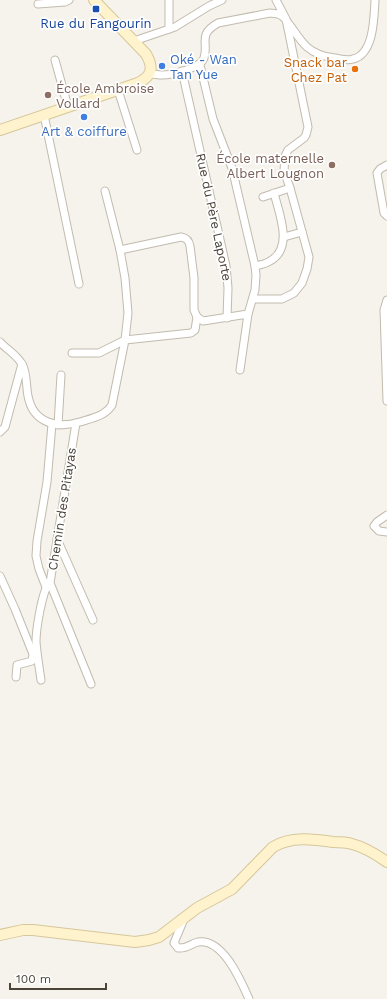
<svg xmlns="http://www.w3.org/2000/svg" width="387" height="999" font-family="'Work Sans',sans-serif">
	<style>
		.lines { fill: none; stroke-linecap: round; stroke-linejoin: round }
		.street-casing { stroke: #c2bbae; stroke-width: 9 }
		.secondary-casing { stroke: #d6c79b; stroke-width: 12 }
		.street { stroke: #fff; stroke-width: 7 }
		.secondary { stroke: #fff3cd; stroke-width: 10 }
		.transit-dot { fill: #1a4fb4; stroke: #fff; stroke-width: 1.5 }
		.shop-dot { fill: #3f7fe0; stroke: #fff; stroke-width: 1.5 }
		.food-dot { fill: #e8710a; stroke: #fff; stroke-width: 1.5 }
		.education-dot { fill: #8d6e63; stroke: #fff; stroke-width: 1.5 }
		.labels { text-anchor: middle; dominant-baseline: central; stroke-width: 3.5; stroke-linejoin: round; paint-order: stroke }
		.transit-label { font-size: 13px; fill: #164399; stroke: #fff }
		.shop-label { font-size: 13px; fill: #366cbe; stroke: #fff; text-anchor: start }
		.food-label { font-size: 13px; fill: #c56008; stroke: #fff; text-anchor: end }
		.education-label { font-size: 13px; fill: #785e54; stroke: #fff; text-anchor: start }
		.street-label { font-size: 13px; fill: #4b4439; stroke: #fff }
	</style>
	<rect width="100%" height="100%" fill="#f6f3ec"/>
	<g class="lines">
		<g class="street-casing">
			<g id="street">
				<polyline points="169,0 169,29"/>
				<polyline points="38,4 65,2 69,0"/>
				<polyline points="134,41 175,27 209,6 222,0"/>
				<polyline points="55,60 68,107"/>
				<polyline points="200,65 213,119 232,168 255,266 256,275 255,290 248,314 240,370"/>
				<polyline points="182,71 226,266 228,288 227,318"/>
				<path d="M150,74C154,74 158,75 162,75C172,75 201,68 204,58C209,43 197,35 218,23L270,13L278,14L282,16C292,25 297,38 307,47C315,54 325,57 335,58C341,59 347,61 353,59C374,54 374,18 375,0"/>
				<polyline points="118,90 137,150"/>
				<polyline points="44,115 79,284"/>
				<polyline points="387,165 380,169 377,173 384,213 387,216"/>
				<polyline points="263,197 290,188"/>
				<polyline points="284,237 302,232"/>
				<path d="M120,250L181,237C187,238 189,241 190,246L194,278V310L197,317L203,321L248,314"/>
				<path d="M255,266C260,265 266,264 270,261C294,248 279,213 274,193"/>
				<polyline points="253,299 282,299 294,293 302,283 307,269 309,257 290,188 284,171 285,156 288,150 304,138 306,135 308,127 286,19 276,0"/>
				<polyline points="387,300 384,310 387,401"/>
				<path d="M0,342C7,350 18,355 23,366C27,375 26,386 28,396C33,423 57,429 80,422C93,418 105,416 112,405L125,340L128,313L125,278L120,250L105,191"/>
				<polyline points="72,353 99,353 125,340 191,333 195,330 197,317"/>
				<polyline points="76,423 50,583 91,684"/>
				<polyline points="58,425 61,375"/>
				<polyline points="0,432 5,427 22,364"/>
				<polyline points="387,515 377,522 374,526 379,531 387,532"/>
				<polyline points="57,539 93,620"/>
				<polyline points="0,576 15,609 33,654 32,661 17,665 16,677"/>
				<polyline points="46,587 39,569 36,556 37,541 47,482 52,424"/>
				<path d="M41,680C39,667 37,654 36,642C36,629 42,592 49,583"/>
				<path d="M184,919L174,943L178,948C187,949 190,944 198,942C223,938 241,981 249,999"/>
			</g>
		</g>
		<g class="secondary-casing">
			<g id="secondary">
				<path d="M0,130L138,83C152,76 154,68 146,54L94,0"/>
				<path d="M0,935L23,930H33L135,942L149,940L159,937L197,908L232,889L273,847C291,836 313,839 333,842C339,842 346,842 352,844C364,847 377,855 387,862"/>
			</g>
		</g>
		<use href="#street" class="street"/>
		<use href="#secondary" class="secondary"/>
	</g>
	<rect class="transit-dot" x="92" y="5" width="8" height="8" rx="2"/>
	<g class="shop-dot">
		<circle cx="162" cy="66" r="4"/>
		<circle cx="84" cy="117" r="4"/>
	</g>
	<circle class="food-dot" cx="355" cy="69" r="4"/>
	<g class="education-dot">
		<circle cx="48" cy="95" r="4"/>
		<circle cx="332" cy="165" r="4"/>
	</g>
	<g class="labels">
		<g class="transit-label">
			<text x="96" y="23">Rue du Fangourin</text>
		</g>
		<g class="shop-label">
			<text x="170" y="59">Oké - Wan<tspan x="170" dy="15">Tan Yue</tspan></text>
			<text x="84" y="131" text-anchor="middle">Art &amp; coiffure</text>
		</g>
		<g class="food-label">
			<text x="347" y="62">Snack bar<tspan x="347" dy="15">Chez Pat</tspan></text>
		</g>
		<g class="education-label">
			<text x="56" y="88">École Ambroise<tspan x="56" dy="15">Vollard</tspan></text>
			<text x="324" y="158" text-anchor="end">École maternelle<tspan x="324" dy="15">Albert Lougnon</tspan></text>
		</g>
		<g class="street-label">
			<text transform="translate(214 217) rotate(78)">Rue du Père Laporte</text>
			<text transform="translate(62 509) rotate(-81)">Chemin des Pitayas</text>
		</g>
	</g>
	<path d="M10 983v6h96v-6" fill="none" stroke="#4b4439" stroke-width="2"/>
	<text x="16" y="983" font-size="12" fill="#4b4439" stroke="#ffffff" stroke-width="3" paint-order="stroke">100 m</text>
</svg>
